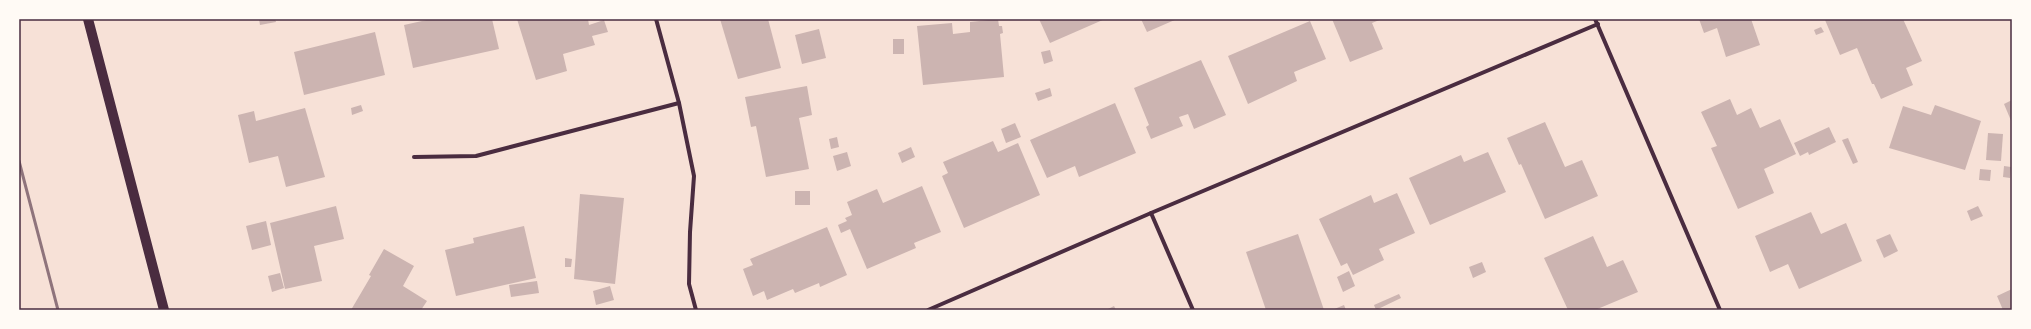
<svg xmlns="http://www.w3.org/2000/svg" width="2031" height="329" font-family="Overpass,sans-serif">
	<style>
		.building { fill: #ccb4b1 }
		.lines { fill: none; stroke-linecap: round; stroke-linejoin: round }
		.minor { stroke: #4a2c40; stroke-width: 4 }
		.primary { stroke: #4a2c40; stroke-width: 10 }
		.rail { stroke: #8f747c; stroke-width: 3 }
		.neatline { fill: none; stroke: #4a2c40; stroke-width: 1.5 }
	</style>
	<rect width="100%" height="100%" fill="#f7e1d7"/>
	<g class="building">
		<polygon points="259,19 275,19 276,22 260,25"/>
		<polygon points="431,19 492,19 499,49 413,68 404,25"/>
		<polygon points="517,19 588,19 589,25 604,20 608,32 592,36 595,45 563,54 567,71 536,80"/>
		<polygon points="720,19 768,19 781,68 738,79"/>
		<polygon points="998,19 999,26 1002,26 1003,33 1000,34 1004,77 923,85 917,26 952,23 953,34 970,32 970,22"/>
		<polygon points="1039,19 1105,19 1050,43"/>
		<polygon points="1141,19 1177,19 1147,32"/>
		<polygon points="1332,19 1382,19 1372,23 1383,49 1350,62"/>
		<polygon points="1699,19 1751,19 1760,45 1726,57 1717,28 1704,33"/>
		<polygon points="1827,19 1903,19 1922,61 1906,68 1913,85 1881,99 1874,84 1872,84 1857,48 1840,55 1825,20"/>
		<polygon points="1310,21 1326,59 1294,72 1297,81 1248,104 1228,56"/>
		<polygon points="1821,27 1824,32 1816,35 1814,30"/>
		<polygon points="819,29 826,58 802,64 795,35"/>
		<polygon points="375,32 385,75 304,95 294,52"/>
		<rect x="893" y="39" width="11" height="15"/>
		<polygon points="1050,50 1053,61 1044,64 1041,52"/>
		<polygon points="1201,60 1226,115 1194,129 1188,114 1179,117 1183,126 1151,139 1146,127 1149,125 1134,88"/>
		<polygon points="807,86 812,115 799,118 809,169 766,177 756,126 751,127 745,97"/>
		<polygon points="1050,88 1052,96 1038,101 1035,93"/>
		<polygon points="1730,99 1737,115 1751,108 1760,128 1780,119 1796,154 1764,169 1774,193 1738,209 1711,148 1717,146 1701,112"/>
		<polygon points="2012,100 2012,123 2004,104"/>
		<polygon points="1115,103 1136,153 1079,177 1075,166 1047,178 1030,140"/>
		<polygon points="361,105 363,111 352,115 351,108"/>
		<polygon points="1935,105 1981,121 1965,170 1889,148 1903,106 1931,115"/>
		<polygon points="305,108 325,177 286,187 278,156 249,163 238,115 254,111 256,121"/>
		<polygon points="1545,122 1565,167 1582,160 1598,196 1545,219 1521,164 1519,165 1507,138"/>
		<polygon points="1015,123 1021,137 1006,143 1001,129"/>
		<polygon points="1829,127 1836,142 1809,155 1808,152 1800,156 1794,143"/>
		<polygon points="1988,133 2003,134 2001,161 1986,160"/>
		<polygon points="837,137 839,147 831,149 829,139"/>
		<polygon points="1848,138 1858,162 1853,164 1842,140"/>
		<polygon points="993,141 998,152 1018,143 1040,195 964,228 942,176 948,173 943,162"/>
		<polygon points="911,147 915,157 902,163 898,153"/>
		<polygon points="847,152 851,166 837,171 833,156"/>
		<polygon points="1488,152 1506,192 1430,225 1409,178 1461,155 1464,162"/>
		<polygon points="2004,166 2011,167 2010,178 2003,177"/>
		<polygon points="1980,169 1991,170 1990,181 1979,180"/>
		<polygon points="922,186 941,232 914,243 916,248 867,269 850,229 841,233 838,225 847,221 845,218 852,215 847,202 877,189 883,203"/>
		<rect x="795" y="191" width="15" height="14"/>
		<polygon points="1397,193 1415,233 1379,249 1384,260 1353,275 1347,263 1341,266 1319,219 1371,195 1374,203"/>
		<polygon points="580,194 624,198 615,284 574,279"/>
		<polygon points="336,206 344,239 314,246 322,281 285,289 270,223"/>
		<polygon points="1978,206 1983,216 1971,221 1967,211"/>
		<polygon points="1811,212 1821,234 1846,223 1862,261 1799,289 1788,264 1770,272 1755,236"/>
		<polygon points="266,221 271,245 252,250 246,226"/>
		<polygon points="524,226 536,278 456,296 445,250 474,243 473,238"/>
		<polygon points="827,227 847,275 820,287 819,283 795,293 793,289 767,300 764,291 753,296 743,269 753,265 750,259"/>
		<polygon points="1298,234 1324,310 1266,310 1246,252"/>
		<polygon points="1890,234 1898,251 1884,258 1876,240"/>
		<polygon points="1593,236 1607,267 1623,260 1638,292 1595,310 1568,310 1544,258"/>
		<polygon points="384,249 414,266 403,286 427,301 421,310 351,310 371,276 369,275"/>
		<polygon points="565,258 572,259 571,267 565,267"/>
		<polygon points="1482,262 1486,272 1473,278 1469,267"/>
		<polygon points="1349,271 1355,286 1343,292 1337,277"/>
		<polygon points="280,273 284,288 272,292 268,276"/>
		<polygon points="537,281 539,293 511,297 509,285"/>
		<polygon points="610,286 614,300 596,305 593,291"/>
		<polygon points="2012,289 2012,310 2003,310 1997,296"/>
		<polygon points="1399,294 1401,298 1376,310 1374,305"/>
		<polygon points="1344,305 1346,310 1332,310"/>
		<polygon points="1114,306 1116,310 1106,310"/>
	</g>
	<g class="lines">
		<g class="minor">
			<polyline points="656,19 679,103 694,176 690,232 689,284 696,310"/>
			<polyline points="1595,19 1720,310"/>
			<polyline points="414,157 476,156 679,103"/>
			<polyline points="1151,213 1193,310"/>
			<polyline points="928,310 1151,213 1598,24"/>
		</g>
		<polyline class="primary" points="88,19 164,310"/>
		<polyline class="rail" points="19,161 58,310"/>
	</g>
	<rect width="2031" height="329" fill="none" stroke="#fffaf5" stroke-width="40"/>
	<rect x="20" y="20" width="1991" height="289" class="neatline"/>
</svg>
